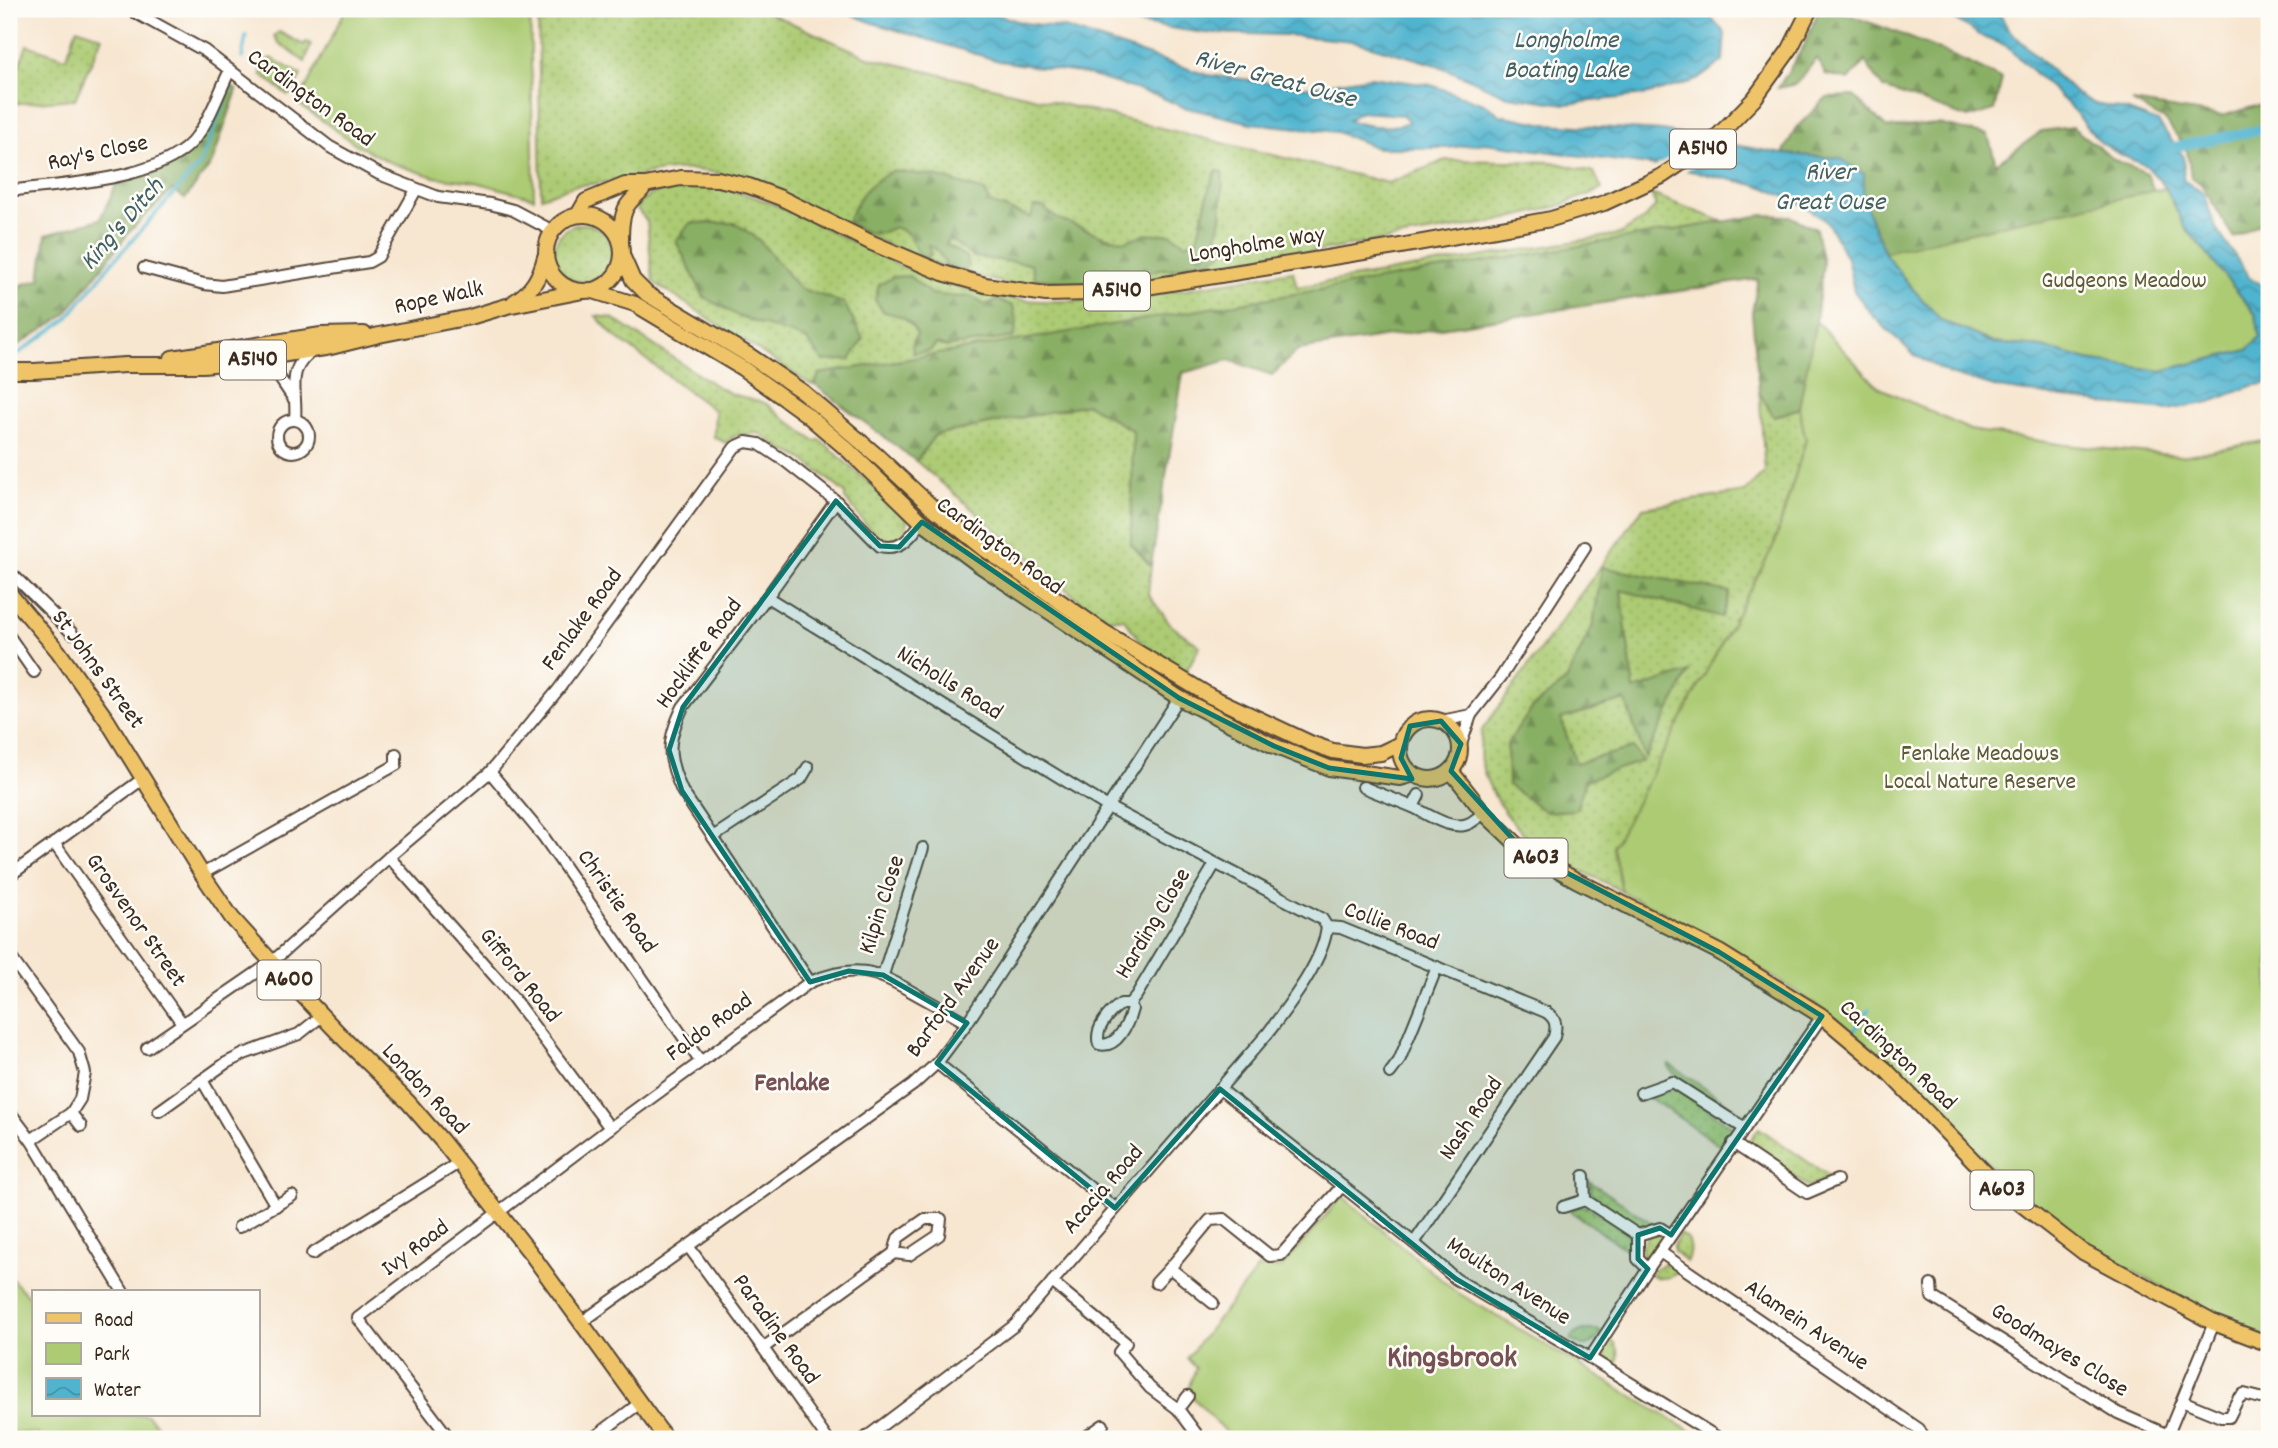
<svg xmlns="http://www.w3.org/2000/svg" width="2278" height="1448" font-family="Dekko,sans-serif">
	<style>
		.grass { fill: url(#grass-dots); stroke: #747a48; stroke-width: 2 }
		.forest { fill: url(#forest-firs); stroke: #626c42; stroke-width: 2 }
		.park { fill: #accb73; stroke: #747a48; stroke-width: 2 }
		.water { fill: url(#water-waves); stroke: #466f76; stroke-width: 2; fill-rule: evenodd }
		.pier { fill: #f7e6d0 }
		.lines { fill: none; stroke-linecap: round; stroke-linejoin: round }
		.stream { stroke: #50b4cf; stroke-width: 3.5 }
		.canal { stroke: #50b4cf; stroke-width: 10 }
		.minor-casing { stroke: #574639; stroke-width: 14 }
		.major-casing { stroke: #574639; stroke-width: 18 }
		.minor { stroke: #fff; stroke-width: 10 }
		.major { stroke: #efc469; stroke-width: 14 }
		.marked { fill: #0f766e; fill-opacity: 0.2; stroke: #0f766e; stroke-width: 5; stroke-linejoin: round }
		.labels { text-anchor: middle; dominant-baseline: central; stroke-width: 5; stroke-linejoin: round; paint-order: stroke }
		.shield { fill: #fdfcf7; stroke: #75695f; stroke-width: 2 }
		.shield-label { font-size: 23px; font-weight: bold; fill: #3b2a1e }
		.street-label { font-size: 24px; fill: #3b2a1e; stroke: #fdfcf7 }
		.park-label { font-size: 24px; fill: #5d5a38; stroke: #fdfcf7 }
		.water-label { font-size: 26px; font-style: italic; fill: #436165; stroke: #fdfcf7 }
		.neighbourhood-label { font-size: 26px; font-weight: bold; fill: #775054; stroke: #fdfcf7 }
		.district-label { font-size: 32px; font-weight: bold; fill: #775054; stroke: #fdfcf7 }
	</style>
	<defs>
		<pattern id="grass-dots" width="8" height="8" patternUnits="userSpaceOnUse" patternTransform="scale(1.75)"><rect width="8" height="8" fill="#accb73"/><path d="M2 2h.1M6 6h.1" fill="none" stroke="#95ae63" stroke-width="1.8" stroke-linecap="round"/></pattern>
		<pattern id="forest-firs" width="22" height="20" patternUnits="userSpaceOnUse" patternTransform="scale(1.75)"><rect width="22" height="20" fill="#89af65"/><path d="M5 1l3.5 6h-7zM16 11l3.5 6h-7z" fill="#718f53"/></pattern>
		<pattern id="water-waves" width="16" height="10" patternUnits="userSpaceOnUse" patternTransform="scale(1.75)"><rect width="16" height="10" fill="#50b4cf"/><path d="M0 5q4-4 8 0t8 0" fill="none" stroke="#4493a7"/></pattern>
	</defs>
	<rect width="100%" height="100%" fill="#fdfcf7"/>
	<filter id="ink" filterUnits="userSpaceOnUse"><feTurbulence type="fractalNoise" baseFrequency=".0143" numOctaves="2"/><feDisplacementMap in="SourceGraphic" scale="14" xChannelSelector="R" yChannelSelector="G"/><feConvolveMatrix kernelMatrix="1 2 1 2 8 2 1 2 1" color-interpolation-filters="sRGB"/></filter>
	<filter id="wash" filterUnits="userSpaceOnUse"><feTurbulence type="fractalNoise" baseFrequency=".00686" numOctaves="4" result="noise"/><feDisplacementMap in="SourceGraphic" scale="28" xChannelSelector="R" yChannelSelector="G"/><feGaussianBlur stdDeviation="1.57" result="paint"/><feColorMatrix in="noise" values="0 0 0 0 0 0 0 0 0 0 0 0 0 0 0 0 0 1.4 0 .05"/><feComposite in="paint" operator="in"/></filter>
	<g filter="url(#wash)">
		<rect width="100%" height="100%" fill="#f7e6d0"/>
		<g class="grass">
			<path d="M538,9H760L868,57L1388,183L1446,160L1552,162L1594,172L1602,189L1556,207L1494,222L1126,283C1095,286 1062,291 1031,287C933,275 842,223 753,182C696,165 667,165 611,184L609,182L573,186L541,197Z"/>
			<polygon points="77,28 102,37 75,99 9,104 9,77 18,69 27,45 66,58"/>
			<polygon points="279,32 304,45 306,42 311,44 305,62 279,43 274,36"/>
			<path d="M271,58L301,75L292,93L288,95L261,74C262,67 264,60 271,58Z"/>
			<path d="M704,186C778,192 855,250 925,276C956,287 991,297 1023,300C1110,307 1207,284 1293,271L1297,287L1620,234L1645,218L1656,206L1651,194L1745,230L820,380L815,385L810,384L653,282L647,221L636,208C649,187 681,187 704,186Z"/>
			<circle cx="583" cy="253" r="29"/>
			<path d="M596,316L612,318L716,386L732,394L765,403L814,441L821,440L903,514L907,521L905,535L893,542C873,540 858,513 845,499V493L803,459L792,453L784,451L759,433L736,435L726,443L714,437L715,411L613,335Z"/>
			<path d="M1759,388L1774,417L1799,408L1806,440L1773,547L1754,597L1733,619L1749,621L1614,847L1622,892C1599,878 1574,869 1551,855C1519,836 1489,798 1481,762C1479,752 1481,740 1482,730L1643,508L1745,492L1765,472Z"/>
			<polygon points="1087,404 1133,431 1132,544 1151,566 1148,594 1172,626 1200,646 1185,673 1143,645 1124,619 1100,618 916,461 935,435"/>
			<polygon points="1669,1064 1747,1117 1742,1119 1673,1073 1668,1067"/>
			<polygon points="1676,1089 1732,1126 1734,1132 1724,1148 1647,1096"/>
			<polygon points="1759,1128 1830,1177 1809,1187 1747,1145"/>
			<polygon points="1589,1181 1656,1226 1640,1228 1592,1194"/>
			<polygon points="1582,1206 1589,1207 1633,1237 1635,1245 1634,1255 1569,1210"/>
			<path d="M1655,1231L1664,1236L1663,1241L1654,1257H1644C1638,1246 1646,1237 1655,1231Z"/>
			<path d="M1679,1234L1687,1238C1690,1247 1691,1253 1686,1262L1674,1251V1245Z"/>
			<path d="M1665,1263L1681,1270C1672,1277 1663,1281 1652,1275L1656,1268Z"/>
			<path d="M1583,1330H1597L1602,1333C1592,1347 1585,1348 1570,1340L1573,1335Z"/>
			<path d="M1609,1338C1619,1346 1621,1356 1615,1367L1603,1356V1349Z"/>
		</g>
		<g class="forest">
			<path d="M1819,9C1838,9 1854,17 1871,23C1916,39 1959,58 2002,79L1994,110L1968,118L1883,88L1865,61L1849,80L1825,74L1817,58L1796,84L1778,88L1805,44Z"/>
			<path d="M225,80L237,90L212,163L185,199L172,190L131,230L64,316L9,351V289L40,279L46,235L100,219L117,183C144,176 182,166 198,141C209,122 216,100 225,80Z"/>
			<polygon points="1854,96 1887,128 1938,124 1988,135 1996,164 2042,131 2072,127 2115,160 2147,173 2154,191 1884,252 1863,199 1840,158 1783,154 1795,129 1827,97"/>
			<polygon points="2132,102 2222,116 2269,102 2269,219 2234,238 2201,184 2191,177 2187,150 2166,121"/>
			<path d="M892,171L935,176L985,191L990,203L1031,218L1034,207H1043L1056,218L1103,236L1126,241L1145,234H1171L1186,244L1197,239L1209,189L1216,171L1223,172L1221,219L1217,235L1222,244L1223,252L1209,261L1189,263L1181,269H1159L1150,272L1136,273L1127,272L1103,283H1068L1035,278L1031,264L973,257L950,239L946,244L966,257L968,266L963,272L947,266L936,249L928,245L931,254L926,259L918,254L908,233L894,227C873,239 867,233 847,222C861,193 864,187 892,171Z"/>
			<polygon points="1763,215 1790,216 1816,229 1823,264 1816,321 1799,408 1774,417 1759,392 1752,313 1758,279 1298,350 1272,375 1229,360 1183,373 1151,566 1131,544 1133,431 1087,404 935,435 916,461 815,385 819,374"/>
			<polygon points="690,223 735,223 759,240 799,288 844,303 863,339 850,360 823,361 806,339 740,317 704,297 676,241"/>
			<path d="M909,276L931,294L957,297L971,296L985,305L998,300L1013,306L1017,324L1014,337L946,347L936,344L930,351L913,353L912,345L917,334C907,317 903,316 884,312L875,300L879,285L893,277Z"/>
			<polygon points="1602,567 1730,592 1722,617 1621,590 1634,690 1689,672 1645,758 1625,700 1561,719 1576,763 1633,748 1642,761 1586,780 1576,810 1546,812 1508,785 1507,744 1533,707 1566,681 1593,625"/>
		</g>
		<g class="park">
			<polygon points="346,9 530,9 534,198 476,182 434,177 389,162 357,145 300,105 300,99"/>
			<polygon points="2166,188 2183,224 2256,315 2260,337 2248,350 2162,371 2088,360 2042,347 1993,343 1941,320 1911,287 1884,252"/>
			<polygon points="1816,321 1878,387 1970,430 2065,445 2182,456 2269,440 2269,1338 2210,1313 2086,1246 2002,1178 1927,1100 1876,1052 1838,1021 1790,987 1725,949 1712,937 1622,892 1613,847 1775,543 1806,440 1799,408"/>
			<polygon points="1342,1196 1455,1291 1704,1439 1232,1439 1187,1391 1196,1368 1187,1358 1258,1268 1282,1267"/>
			<polygon points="9,1276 33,1301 33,1415 147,1415 170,1439 38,1439 38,1434 9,1432"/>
		</g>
		<g class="water">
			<path d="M838,9H977L1025,23L1065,28L1207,75L1310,87L1370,77L1431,85L1489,106L1500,115L1546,124L1662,131L1783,154L1840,158L1864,174L1863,199L1884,252L1911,287L1941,320L1993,343L2042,347L2088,360L2161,371L2248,350L2260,337L2256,315L2183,224L2166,188L2147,166L2119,154L2100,142L2070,106L2005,45L1985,38L1939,9H1989L2000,14L2008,29L2075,93L2095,104L2128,111L2158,122L2184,157L2183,180L2203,193L2216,228L2249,277L2269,289V383L2252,386L2210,402L2168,410L2115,405L1998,388L1950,374L1914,355L1873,316L1854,291L1847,258L1828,223L1804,205L1764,187L1686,170L1485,143L1448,148H1377L1337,132L1251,123L1183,107L1158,96L1085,74L999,61L873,23ZM1360,112L1403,115L1409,122C1388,130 1368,127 1348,120Z"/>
			<polygon points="1086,9 1704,9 1725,33 1723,61 1697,80 1645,95 1566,104 1508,96 1437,65 1354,41 1287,35 1204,33 1129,22"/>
		</g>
		<polygon class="pier" points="1703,135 1727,140 1716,150 1683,173 1651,169 1681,152"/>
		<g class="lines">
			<g class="stream">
				<polyline points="242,58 246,36"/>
				<polyline points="9,360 66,320 110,265 200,164 230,87"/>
				<polyline points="1854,1030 1870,1009"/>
			</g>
			<polyline class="canal" points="2164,149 2269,128"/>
		</g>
	</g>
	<g filter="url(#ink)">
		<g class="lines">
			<g class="minor-casing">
				<g id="minor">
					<polyline points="129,9 205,51 330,147 379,174 438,197 490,204 513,210 553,231"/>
					<path d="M9,191C59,184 165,181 196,137C211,118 219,92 230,70"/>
					<polyline points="144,268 204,284 222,286 369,262 378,257 416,190"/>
					<polyline points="250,362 273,368 293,398"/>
					<circle cx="293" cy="436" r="16"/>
					<path d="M295,420C298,391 284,370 314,350"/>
					<polyline points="9,571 72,633"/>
					<path d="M767,597L1108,807L1322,919L1327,927L1341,928L1546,1012C1556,1019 1557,1025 1554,1037L1414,1243"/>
					<polyline points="9,636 34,672"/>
					<polyline points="1471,715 1501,677 1585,547"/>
					<polyline points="1441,721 1471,715 1461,744"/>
					<polyline points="490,772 543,836 700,1061"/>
					<polyline points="1363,787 1413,807"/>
					<path d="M1419,795L1413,807C1429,815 1453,832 1470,823C1475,820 1480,816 1484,813"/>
					<polyline points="713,837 801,779 808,767"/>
					<polyline points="54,843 182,1023"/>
					<polyline points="389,857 507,990 610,1128"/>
					<polyline points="202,874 396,765 396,754"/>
					<polyline points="9,876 144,778"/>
					<polyline points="9,955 79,1052 85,1073 80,1099 71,1113 31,1140"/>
					<polyline points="883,975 923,848"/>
					<path d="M810,982L682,791C667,757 666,742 683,707L767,597L836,501"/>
					<path d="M1121,1004H1129L1132,1009C1128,1024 1117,1049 1099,1044C1094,1029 1109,1012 1121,1004Z"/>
					<polyline points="1129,1004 1136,996 1215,864"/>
					<path d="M147,1048L272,962L389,857L490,772L558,690L735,447L746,442L759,444L785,461L836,501L880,546C902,551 910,537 922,522"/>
					<polyline points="937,1063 1115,1208"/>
					<polyline points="1390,1073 1399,1061 1437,967"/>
					<polyline points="202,1080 276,1206"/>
					<polyline points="1220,1089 1414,1243 1456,1279 1590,1358 1720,1439"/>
					<polyline points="1641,1093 1672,1082 1744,1128"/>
					<polyline points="9,1111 31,1140 123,1292"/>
					<polyline points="159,1111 226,1063 244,1054 299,1034 323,1015"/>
					<polyline points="71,1113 81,1126"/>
					<polyline points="1733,1143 1807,1193 1837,1180"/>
					<polyline points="1584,1176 1585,1200"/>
					<polyline points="1563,1207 1585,1200 1638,1235"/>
					<polygon points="925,1219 941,1219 939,1235 909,1255 894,1253 898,1238"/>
					<polyline points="239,1227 292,1196"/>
					<polyline points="688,1246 763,1348 827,1439"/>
					<polyline points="1660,1252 1919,1429 1924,1439"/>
					<polyline points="312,1254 460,1162"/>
					<polyline points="1648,1269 1638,1259 1638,1235 1660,1228 1671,1235"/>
					<polyline points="1052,1282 1126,1343 1119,1352 1150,1388 1178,1409 1198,1436"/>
					<polyline points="1156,1283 1170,1268"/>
					<polyline points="1931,1285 1932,1297 2118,1413 2168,1435"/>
					<polyline points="1213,1303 1170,1268 1210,1220 1224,1219 1270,1256 1281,1255 1342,1186"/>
					<polyline points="582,1322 913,1085 937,1063 967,1023 1179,698"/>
					<polyline points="763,1348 894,1253"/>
					<polyline points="1590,1358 1648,1269 1822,1016"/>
					<polyline points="2182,1401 2221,1417 2229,1417 2238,1399 2244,1394 2260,1398"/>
					<polyline points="1178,1409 1188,1396"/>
					<path d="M450,1439L358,1318L610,1128L810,982C855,963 874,970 914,993C932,1003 950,1013 967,1023"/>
					<polyline points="592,1439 640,1403"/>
					<path d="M864,1439L1015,1325L1268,1033C1289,1005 1323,962 1327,927"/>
					<polyline points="1083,1439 1103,1425"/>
					<polyline points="2166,1439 2214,1323"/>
				</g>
			</g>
			<g class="major-casing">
				<g id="major">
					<polyline points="578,215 586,201 625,185 645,185 681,178 718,179 749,186 781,198 872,243 943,273 985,285 1046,294 1092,293 1140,288 1395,247 1551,219 1604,203 1662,176 1711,143 1754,99 1790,49 1810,9"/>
					<circle cx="584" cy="253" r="38"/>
					<path d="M621,242C621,229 621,212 630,202C636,195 641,193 645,185"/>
					<polyline points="622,255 633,280 647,294 750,356 803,392 875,454 932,507 986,550 1104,632 1210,696 1310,743 1333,751 1362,755 1381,753 1400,744"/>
					<polyline points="590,290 635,304 742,368 806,414 848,450 922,522 978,564 1179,698 1274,746 1329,768 1400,778 1414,774"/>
					<path d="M514,302C532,291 540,277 545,257"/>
					<polyline points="172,358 321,335 364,334"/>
					<polyline points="9,371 34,371 125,365 203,365 243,361 331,347 379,335 470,317 507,306 583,291"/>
					<polyline points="9,593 58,651 107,720 202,874 232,918 286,978 345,1040 408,1102 442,1141 532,1255 666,1439"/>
					<circle cx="1430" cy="749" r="30"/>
					<polyline points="1451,771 1484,813 1523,850 1576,880 1719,952 1822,1016 1886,1070 1999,1187 2083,1252 2214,1323 2269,1344"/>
				</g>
			</g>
			<use href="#minor" class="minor"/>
			<use href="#major" class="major"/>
		</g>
	</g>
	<path class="marked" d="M836,501L880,546L899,547L922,522L1179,698L1274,746L1329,768L1412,779L1401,758L1410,726L1441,721L1461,744L1451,771L1523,850L1719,952L1822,1016L1671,1235L1660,1228L1638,1235V1259L1648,1269L1590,1358L1456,1279L1220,1089L1115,1208L937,1063L967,1023L883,975L849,971L810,982L682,791L669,750L683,707Z"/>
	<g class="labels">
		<g class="shield">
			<rect x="1670" y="129.5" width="66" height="39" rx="5"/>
			<rect x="1084" y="271.5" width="66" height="39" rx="5"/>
			<rect x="220" y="340.5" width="66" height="39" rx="5"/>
			<rect x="1504.5" y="838.5" width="63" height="39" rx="5"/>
			<rect x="257.5" y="960.5" width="63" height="39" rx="5"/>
			<rect x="1970.5" y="1170.5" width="63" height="39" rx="5"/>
		</g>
		<g class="shield-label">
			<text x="1703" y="149">A5140</text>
			<text x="1117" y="291">A5140</text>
			<text x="253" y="360">A5140</text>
			<text x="1536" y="858">A603</text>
			<text x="289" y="980">A600</text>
			<text x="2002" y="1190">A603</text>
		</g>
		<g class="street-label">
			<text transform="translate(310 99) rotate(36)">Cardington Road</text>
			<text transform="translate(98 154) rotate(-12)">Ray's Close</text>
			<text transform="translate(1257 246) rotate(-9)">Longholme Way</text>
			<text transform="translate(439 299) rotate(-12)">Rope Walk</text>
			<text transform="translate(999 547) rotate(36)">Cardington Road</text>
			<text transform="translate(583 620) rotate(-54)">Fenlake Road</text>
			<text transform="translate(700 654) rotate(-54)">Hockliffe Road</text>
			<text transform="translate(97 670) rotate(54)">St Johns Street</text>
			<text transform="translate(949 684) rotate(32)">Nicholls Road</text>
			<text transform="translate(616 902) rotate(55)">Christie Road</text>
			<text transform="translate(883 905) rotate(-72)">Kilpin Close</text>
			<text transform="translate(135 921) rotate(55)">Grosvenor Street</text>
			<text transform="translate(1154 924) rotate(-59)">Harding Close</text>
			<text transform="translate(1391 927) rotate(21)">Collie Road</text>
			<text transform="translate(519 976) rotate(51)">Gifford Road</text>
			<text transform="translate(954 998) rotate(-54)">Barford Avenue</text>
			<text transform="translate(710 1028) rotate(-36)">Faldo Road</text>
			<text transform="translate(1897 1056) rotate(43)">Cardington Road</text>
			<text transform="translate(424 1090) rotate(47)">London Road</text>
			<text transform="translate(1472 1119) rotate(-56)">Nash Road</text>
			<text transform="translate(1104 1190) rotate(-49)">Acacia Road</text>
			<text transform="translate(416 1249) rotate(-37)">Ivy Road</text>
			<text transform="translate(1508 1282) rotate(33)">Moulton Avenue</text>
			<text transform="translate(1806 1326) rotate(34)">Alamein Avenue</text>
			<text transform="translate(775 1330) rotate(54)">Paradine Road</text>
			<text transform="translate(2059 1351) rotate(32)">Goodmayes Close</text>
		</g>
		<g class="park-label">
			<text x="2124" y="282">Gudgeons Meadow</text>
			<text x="1980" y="755">Fenlake Meadows<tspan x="1980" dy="28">Local Nature Reserve</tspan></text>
		</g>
		<g class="water-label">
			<text x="1566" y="41">Longholme<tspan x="1566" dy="30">Boating Lake</tspan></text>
			<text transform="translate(1275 80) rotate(15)">River Great Ouse</text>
			<text x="1830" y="173">River<tspan x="1830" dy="30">Great Ouse</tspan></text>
			<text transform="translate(123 225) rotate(-49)">King's Ditch</text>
		</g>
		<g class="neighbourhood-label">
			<text x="792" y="1084">Fenlake</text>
		</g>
		<g class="district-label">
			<text x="1452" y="1360">Kingsbrook</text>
		</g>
	</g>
	<rect width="2278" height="1448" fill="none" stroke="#fdfcf7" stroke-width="35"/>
	<rect x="32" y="1290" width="228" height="126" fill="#fdfcf7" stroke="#afa8a0" stroke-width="2"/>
	<rect x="46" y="1313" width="35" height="10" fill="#efc469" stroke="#afa8a0" stroke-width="2"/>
	<text x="94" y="1326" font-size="21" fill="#3b2a1e">Road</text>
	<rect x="46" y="1343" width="35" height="21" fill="#accb73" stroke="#afa8a0" stroke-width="2"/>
	<text x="94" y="1360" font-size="21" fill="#3b2a1e">Park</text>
	<rect x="46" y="1378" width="35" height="21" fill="url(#water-waves)" stroke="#afa8a0" stroke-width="2"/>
	<text x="94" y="1396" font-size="21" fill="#3b2a1e">Water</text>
</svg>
